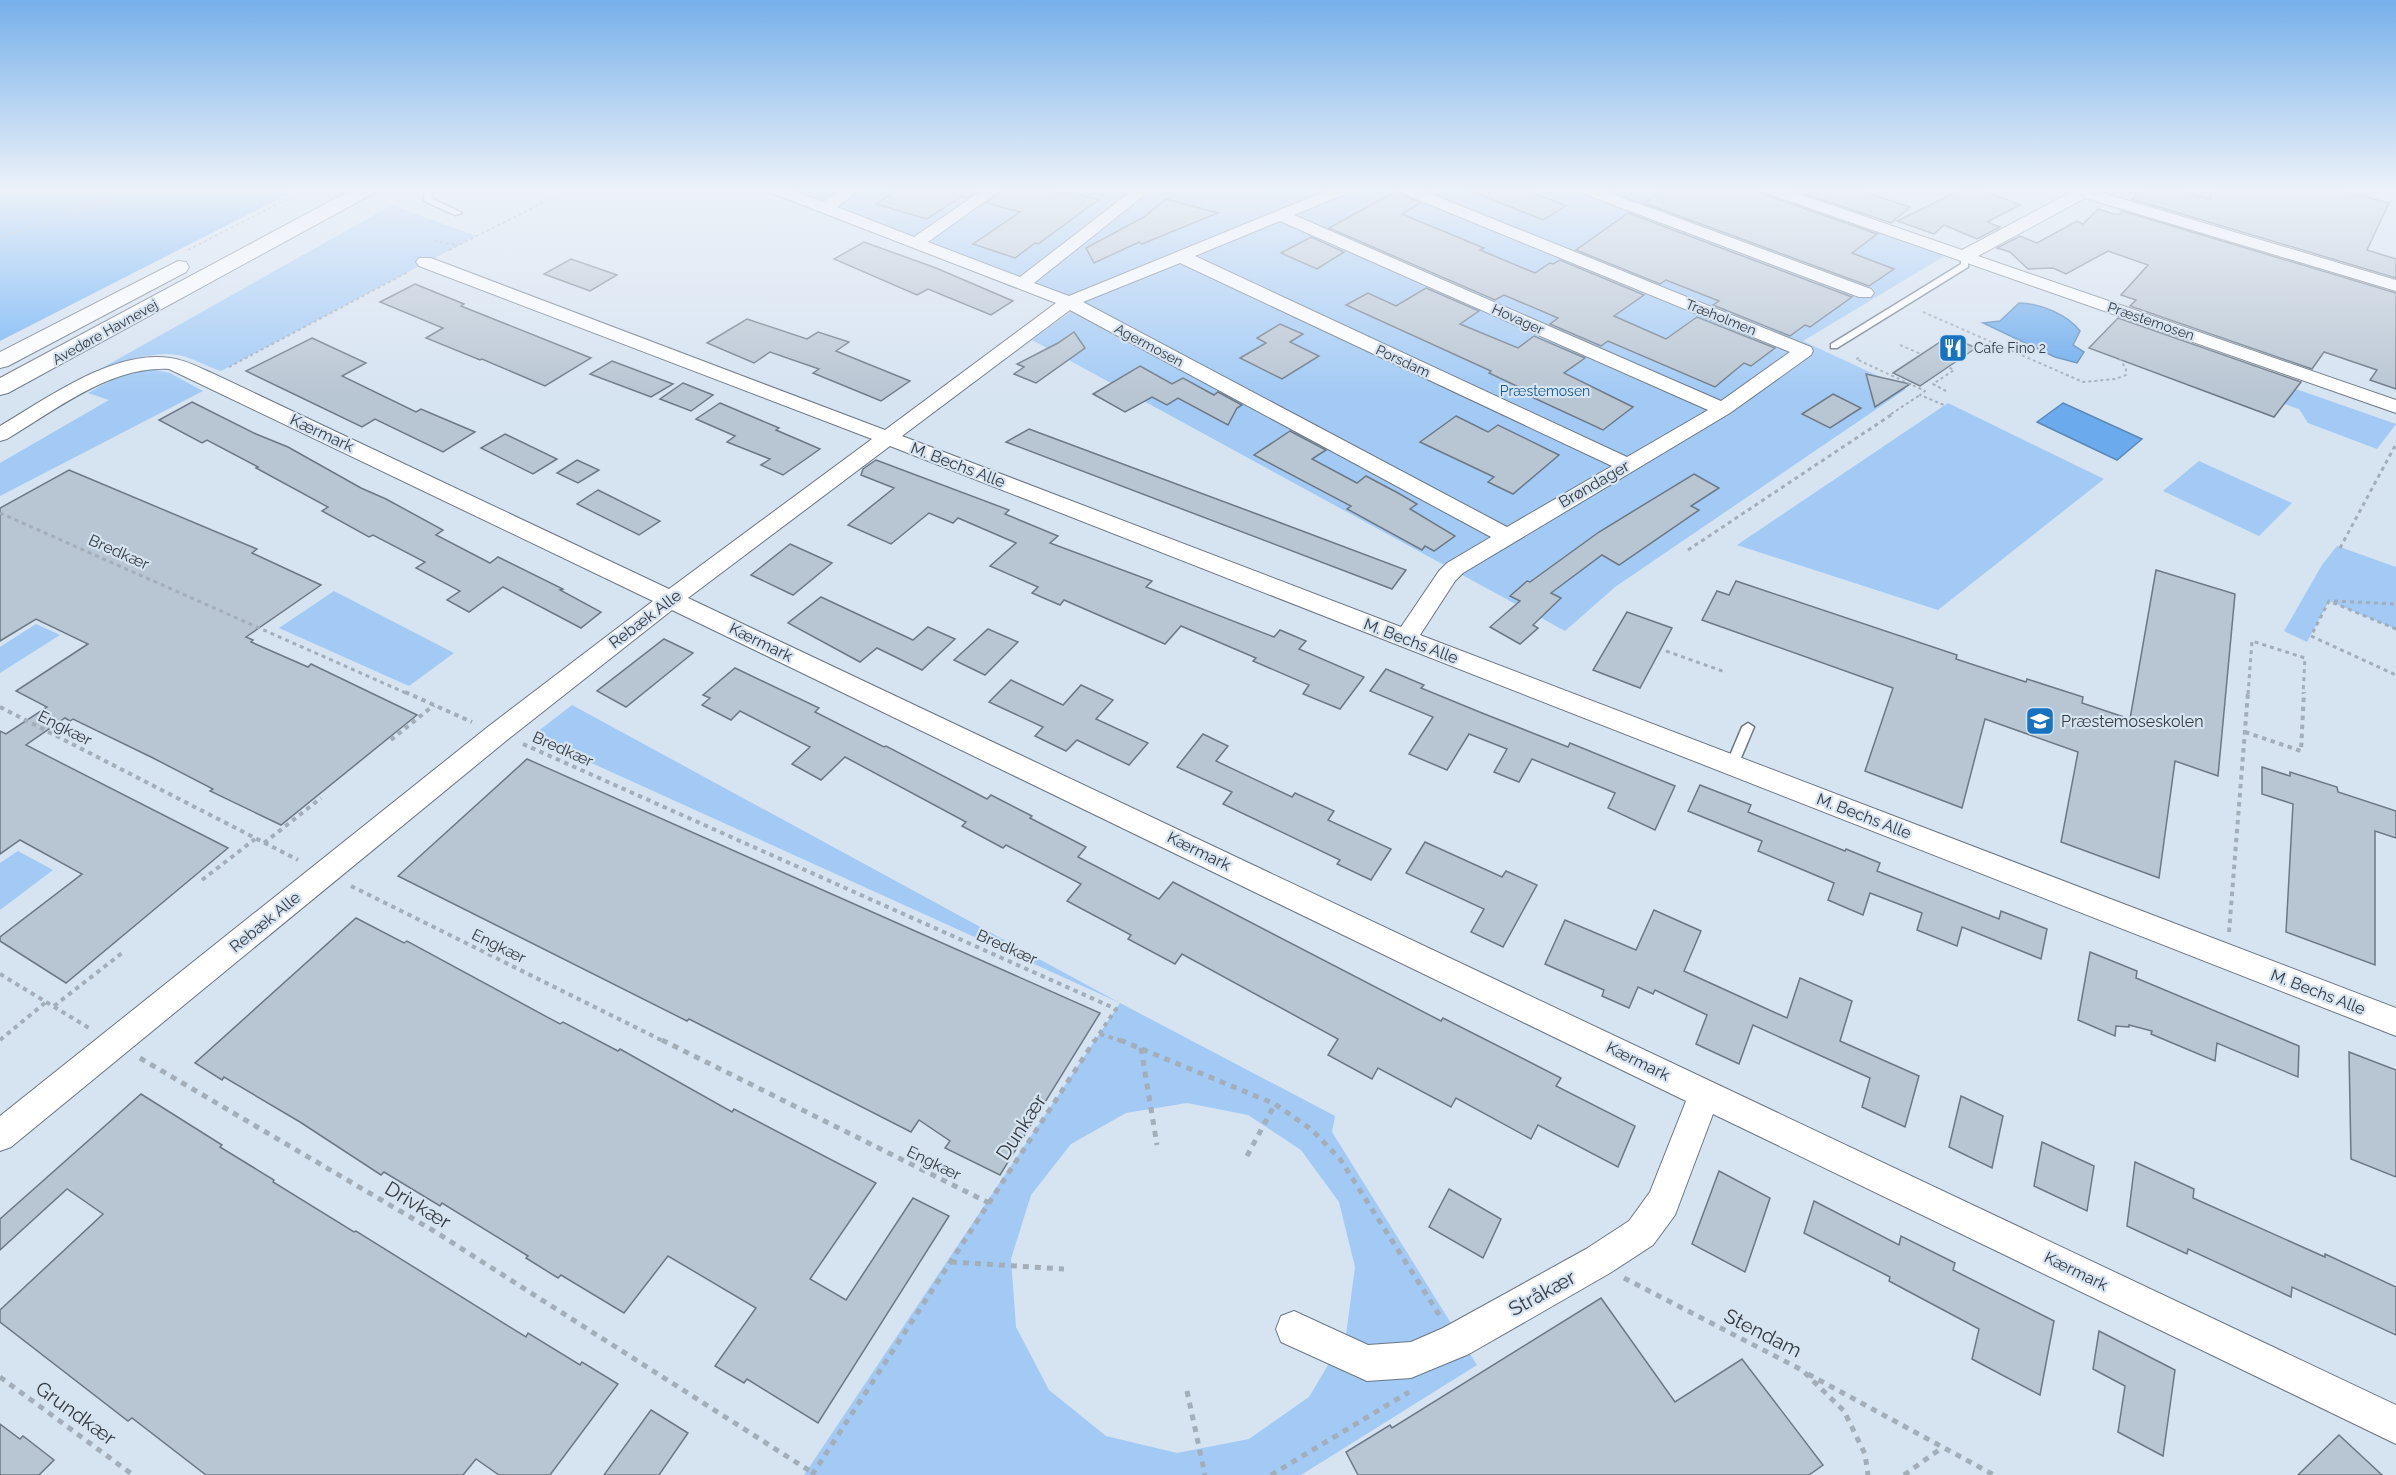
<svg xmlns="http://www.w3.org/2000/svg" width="2396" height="1475" font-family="Raleway,sans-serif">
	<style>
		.green { fill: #a2caf5; fill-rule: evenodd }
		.forest { fill: #74b4f5 }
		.water { fill: #6babed; stroke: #5b89b9; stroke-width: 1.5 }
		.building { fill: #b8c5d2; stroke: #6d7885; stroke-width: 1.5 }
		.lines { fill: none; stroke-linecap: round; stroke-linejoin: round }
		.service-casing { stroke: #6b7784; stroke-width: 3 }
		.minor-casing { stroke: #6b7784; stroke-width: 2 }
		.tertiary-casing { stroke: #6b7784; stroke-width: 2 }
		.path-far3 { stroke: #a3aeb9; stroke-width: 2; stroke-dasharray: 3 3; stroke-linecap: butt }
		.path-far2 { stroke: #a3aeb9; stroke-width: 3; stroke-dasharray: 4 4; stroke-linecap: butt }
		.path-far1 { stroke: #a3aeb9; stroke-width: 4; stroke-dasharray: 4.5 4.5; stroke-linecap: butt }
		.path { stroke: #a3aeb9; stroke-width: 5; stroke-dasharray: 6 6; stroke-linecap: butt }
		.service { fill: #fff; fill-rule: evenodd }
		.minor { fill: #fff; fill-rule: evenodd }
		.tertiary { fill: #fff; fill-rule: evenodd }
		.labels { text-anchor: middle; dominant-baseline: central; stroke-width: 4.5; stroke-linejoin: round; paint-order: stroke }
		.far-street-label { font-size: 14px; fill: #353a40; stroke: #d6e3f1 }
		.far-poi-label { font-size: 14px; fill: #353a40; stroke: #d6e3f1; text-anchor: start }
		.far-park-label { font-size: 14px; fill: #145894; stroke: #d6e3f1 }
		.street-label { font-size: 16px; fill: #353a40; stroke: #d6e3f1 }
		.poi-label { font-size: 16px; fill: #353a40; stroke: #d6e3f1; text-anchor: start }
		.near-street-label { font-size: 20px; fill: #353a40; stroke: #d6e3f1 }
	</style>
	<rect width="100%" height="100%" fill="#d6e3f1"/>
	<g class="green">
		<polygon points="789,189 1756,189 1946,255 1803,341 1906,389 1615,587 1565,631 1032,340 1081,304"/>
		<path d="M392,205L476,236L221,371C209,367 198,361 186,357C157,348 122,362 95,372Z"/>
		<polygon points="151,369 170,373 203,391 0,496 0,463 109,400 88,393 118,376"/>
		<polygon points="2296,389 2396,424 2377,449 2308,423 2299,409 2284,404"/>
		<polygon points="1948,403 2104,479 1938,610 1737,545"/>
		<polygon points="2199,461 2292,503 2259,536 2163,491"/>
		<polygon points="2337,546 2396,567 2396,629 2329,601 2307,642 2284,631 2322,565"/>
		<polygon points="334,591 454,653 409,686 279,628"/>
		<polygon points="36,624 60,635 0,673 0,647"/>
		<path d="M572,705L1120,1003L1335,1116L1332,1132L1477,1365L1301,1475H804L1120,1003L532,736ZM1187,1103L1248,1115L1301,1150L1339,1202L1355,1267L1346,1335L1309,1397L1249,1439L1177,1453L1106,1436L1049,1390L1016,1327L1011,1259L1031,1195L1071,1144L1126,1113Z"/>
		<polygon points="18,851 53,870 0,910 0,863"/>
	</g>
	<polygon class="forest" points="0,189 298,189 0,341"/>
	<g class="water">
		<path d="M2019,303C2040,303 2068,315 2080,331L2073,345L2084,352L2077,363L2055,357L1983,323L2000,321Z"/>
		<polygon points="2063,403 2142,439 2117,460 2037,422"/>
	</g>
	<g class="building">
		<polygon points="899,189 980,189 967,198 962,196 927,219 876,204"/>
		<polygon points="1004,189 1039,189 1068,195 1071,192 1098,200 1038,244 1035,243 1015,258 973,244 1020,212 986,203"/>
		<polygon points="1466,189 1523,189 1566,206 1543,220"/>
		<polygon points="1666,189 1760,189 1763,194 1877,234 1852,253 1894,269 1869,286 1644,203"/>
		<polygon points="1791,189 1855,189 1910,207 1891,223"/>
		<polygon points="1963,189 1980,189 2020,205 1987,222 2000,227 1977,239 1944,225 1934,234 1897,221"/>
		<polygon points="2141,189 2175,189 2210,199 2211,189 2334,189 2389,203 2367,250 2396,259 2396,278 2132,199"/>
		<polygon points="1396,191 1420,203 1402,214 1484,248 1480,250 1535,273 1550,263 1553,264 1560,260 1644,295 1614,316 1666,339 1697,317 1775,348 1751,366 1744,363 1715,387 1608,341 1601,346 1550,324 1558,318 1504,295 1495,300 1329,228"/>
		<polygon points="1166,199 1218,213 1142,244 1139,242 1094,263 1086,248 1144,217"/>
		<polygon points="2098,209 2114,214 2120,214 2122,211 2396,293 2396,389 2370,380 2377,370 2324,352 2312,369 2130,306 2136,300 2121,295 2148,265 2108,251 2066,274 2053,268 2028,269 2010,252 1997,248 2020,236 2037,243 2077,221 2083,224"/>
		<polygon points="1628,213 1852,297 1810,327 1805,325 1790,336 1713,305 1719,301 1666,280 1660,284 1576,250"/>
		<polygon points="1311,237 1344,252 1317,269 1281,253"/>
		<polygon points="864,242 936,268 1013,301 991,315 928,289 917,295 834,259"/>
		<polygon points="571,259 617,275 590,291 544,274"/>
		<polygon points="415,284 464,304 461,306 591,358 545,386 482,359 480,360 426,338 443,328 380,302"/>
		<polygon points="1426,288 1479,311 1460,324 1518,348 1534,336 1585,358 1564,373 1633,407 1603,430 1519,391 1523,389 1489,373 1491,371 1346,305 1368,293 1396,306"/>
		<polygon points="2118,318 2301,382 2274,417 2089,348"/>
		<polygon points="747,319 807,339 818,332 849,342 836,351 910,381 881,401 813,373 819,369 770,352 754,363 707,343"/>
		<polygon points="1280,324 1303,334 1290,342 1319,356 1282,379 1240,358 1266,343 1257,338"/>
		<polygon points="1074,332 1085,348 1036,383 1014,374 1024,367 1017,364 1058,343"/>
		<polygon points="1949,336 1976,348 1920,386 1893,373"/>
		<polygon points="312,338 366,363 342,376 416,412 421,409 475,432 443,452 375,419 362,427 246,371"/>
		<polygon points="612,361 673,384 651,397 590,374"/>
		<polygon points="1140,366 1172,384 1183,378 1214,395 1218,392 1242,405 1237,408 1228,425 1178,398 1167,405 1152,397 1125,412 1093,394"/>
		<polygon points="1866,374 1910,384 1875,407"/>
		<polygon points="683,383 713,395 691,411 660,399"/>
		<polygon points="1833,394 1861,408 1830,428 1802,414"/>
		<polygon points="192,402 256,434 288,447 361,488 386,499 443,530 436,535 490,563 498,557 563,589 560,590 601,612 581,628 503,587 469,612 447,600 460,591 416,568 425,562 373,535 369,537 322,511 328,507 256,468 258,467 207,440 202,443 159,420"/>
		<polygon points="720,403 779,428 776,430 820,449 783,475 761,465 770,459 727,442 735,436 696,419"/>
		<polygon points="1456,416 1488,432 1498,425 1559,455 1513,494 1488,482 1494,477 1420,442"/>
		<polygon points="1029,429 1281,523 1406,570 1392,589 1006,442"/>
		<polygon points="1290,431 1326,450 1312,459 1357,483 1366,476 1398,493 1417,504 1410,509 1455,536 1434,551 1425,546 1422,550 1347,509 1351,506 1254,455"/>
		<polygon points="505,434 557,459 533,474 481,448"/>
		<polygon points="577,460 599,470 578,483 557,473"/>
		<polygon points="876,460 1009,510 1005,514 1058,536 1050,543 1152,581 1146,587 1274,637 1280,630 1306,641 1299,649 1364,677 1340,709 1303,694 1309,685 1253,661 1256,658 1181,626 1165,644 1064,600 1060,605 1032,593 1038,587 990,566 1016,543 958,518 953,523 929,513 891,544 848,525 894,488 861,475 863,469"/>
		<polygon points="69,470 257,549 252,553 321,585 246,637 253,640 251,642 308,667 311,664 417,715 281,825 210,791 213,789 153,758 73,719 70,721 65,718 26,745 228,848 66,983 0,941 0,937 82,874 20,840 0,854 0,731 6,734 47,707 16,691 88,644 36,619 0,641 0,508"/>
		<polygon points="1694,474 1719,488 1691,506 1699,510 1619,565 1602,555 1551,593 1561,598 1533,625 1538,628 1520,644 1490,627 1520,601 1510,596 1527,581 1530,582 1599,532"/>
		<polygon points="598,490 660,521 639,535 577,504"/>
		<polygon points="790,544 832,563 793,595 751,575"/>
		<polygon points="2156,570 2235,594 2218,776 2175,761 2159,878 2061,842 2078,752 1985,719 1962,808 1865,771 1893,688 1702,620 1717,591 1729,595 1736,581 1957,655 1956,659 2026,682 2027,679 2083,697 2082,703 2130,719"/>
		<polygon points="821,597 913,640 928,627 955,639 922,670 877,648 860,662 788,623"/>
		<polygon points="1627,612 1672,628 1640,688 1593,670"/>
		<polygon points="988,629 1018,642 985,675 954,660"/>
		<polygon points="664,639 693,653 626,707 597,691"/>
		<polygon points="735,668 819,708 815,712 884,747 886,746 987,799 991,795 1032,816 1030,818 1086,847 1078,857 1159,899 1173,882 1441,1021 1443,1018 1561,1078 1556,1086 1635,1126 1618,1167 1538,1125 1531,1139 1456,1098 1451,1107 1378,1068 1372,1079 1328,1055 1338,1039 1182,954 1175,964 1128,939 1131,935 1067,901 1081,884 1006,845 1003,848 962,826 966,822 845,757 821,780 792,764 810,747 740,711 731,720 702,705 710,698 703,695"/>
		<polygon points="1386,669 1424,685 1421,688 1482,713 1568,747 1570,743 1675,786 1655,830 1608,808 1615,793 1532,759 1519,782 1494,772 1507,749 1469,734 1447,770 1409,754 1433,717 1370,691"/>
		<polygon points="1011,680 1063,705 1081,685 1113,700 1096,719 1148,743 1129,765 1077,740 1066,751 1035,736 1043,727 989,702"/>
		<polygon points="1203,734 1228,746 1216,761 1292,797 1295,793 1334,811 1328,820 1391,849 1371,880 1337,864 1340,860 1223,804 1232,792 1177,767"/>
		<polygon points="527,759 1100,1013 1000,1175 945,1148 950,1141 919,1120 911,1132 689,1019 687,1021 398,876"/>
		<polygon points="2262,767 2290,776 2290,772 2337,787 2338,792 2396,811 2396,838 2375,831 2375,965 2286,932 2293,804 2262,794"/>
		<polygon points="1700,785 1751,805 1748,812 1845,851 1846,849 1880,863 1877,871 1999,919 2001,911 2047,929 2041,959 1962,927 1957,946 1917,930 1922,913 1870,893 1863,915 1828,900 1834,883 1758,851 1762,841 1688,811"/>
		<polygon points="1425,842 1502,877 1506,871 1537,885 1503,947 1471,932 1484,909 1406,873"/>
		<polygon points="1654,910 1701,931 1684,971 1787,1018 1800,978 1852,1001 1840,1041 1919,1076 1905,1127 1862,1107 1870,1078 1753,1025 1739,1064 1696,1044 1707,1015 1655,990 1653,994 1638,987 1629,1008 1602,996 1604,990 1545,964 1565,920 1636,950"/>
		<polygon points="356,918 404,943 407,941 560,1024 563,1022 618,1051 620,1049 732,1112 734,1109 876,1183 810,1279 846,1300 913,1198 949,1216 818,1423 747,1379 744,1383 715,1366 756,1308 668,1256 624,1313 561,1275 558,1278 526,1258 528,1256 442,1203 440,1206 384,1172 381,1175 300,1122 224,1077 222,1080 195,1063"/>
		<polygon points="2090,952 2137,971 2136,978 2299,1046 2298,1077 2217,1043 2215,1061 2151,1034 2152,1031 2129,1025 2129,1027 2116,1026 2115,1036 2078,1020"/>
		<polygon points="2349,1052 2396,1070 2396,1177 2351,1159"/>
		<polygon points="141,1094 222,1145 220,1147 274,1180 273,1182 354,1232 356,1231 526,1337 528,1333 580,1365 582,1362 618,1384 550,1475 499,1475 476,1459 463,1475 206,1475 132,1418 128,1421 0,1322 0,1310 103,1214 67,1189 0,1250 0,1219"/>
		<polygon points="1961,1096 2003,1116 1992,1168 1949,1147"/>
		<polygon points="2042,1142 2094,1166 2087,1211 2034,1186"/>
		<polygon points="2135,1162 2194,1189 2193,1198 2325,1257 2325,1254 2396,1287 2396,1335 2292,1287 2291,1297 2188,1249 2187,1254 2127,1226"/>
		<polygon points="1719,1171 1770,1198 1745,1272 1692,1244"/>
		<polygon points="1449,1189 1501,1219 1483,1258 1429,1227"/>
		<polygon points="1814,1201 1899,1245 1901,1236 1955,1263 1953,1270 2054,1321 2040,1395 1972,1359 1979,1329 1889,1281 1890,1277 1804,1233"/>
		<polygon points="1601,1298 1675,1402 1742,1359 1823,1465 1809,1475 1358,1475 1346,1452 1390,1425 1392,1428"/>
		<polygon points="2099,1331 2175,1370 2163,1456 2118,1432 2125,1386 2093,1369"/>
		<polygon points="651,1410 688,1433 659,1475 604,1475"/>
		<polygon points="0,1424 20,1439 23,1436 54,1460 39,1475 0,1475"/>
		<polygon points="2339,1435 2382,1475 2298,1475"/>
	</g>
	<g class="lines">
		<g class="service-casing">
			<g id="service">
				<polygon points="425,189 433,189 431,198 462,213 455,215 424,201"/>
				<polygon points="1961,254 1968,256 1968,267 1837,348 1831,348 1831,344 1961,264"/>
				<polygon points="1748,723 1754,727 1738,765 1736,768 1728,768 1726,765 1742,727"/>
			</g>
		</g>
		<g class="minor-casing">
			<g id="minor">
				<path d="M767,189H789L823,202L842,189H861L837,207L914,237L984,189H1002L928,242L1020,277L1134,189H1152L1034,283L1069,296L1331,189H1352L1350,192L1294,215L1721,401L1790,352L1399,192L1397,189H1419L1811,347L1813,351L1811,355L1730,413L1463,573L1455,581L1420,635L2396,1008V1036L890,446L688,598L2396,1405V1444L1713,1114L1675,1215L1653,1245L1610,1273L1469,1354L1411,1378L1367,1381L1281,1342L1276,1329L1281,1316L1294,1311L1368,1345L1411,1342L1443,1328L1586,1249L1629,1221L1650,1192L1686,1101L672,610L507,740L11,1147L0,1151V1116L489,726L653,601L169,369C110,366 56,410 7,439L0,441V426C46,399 114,349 170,358C186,360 200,368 214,374L669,589L872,439L419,266L416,262L419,258H431L885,430L1056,303L769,192ZM1280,221L1708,410L1627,457L1195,256ZM1180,263L1612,466L1507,527L1083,302ZM1070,310L1491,537L1447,563L1439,571L1401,627L902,436Z"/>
				<polygon points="1577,189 1599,189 1871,289 1874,293 1871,297 1859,297 1579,192"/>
				<polygon points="1762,189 1785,189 1962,250 2077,189 2097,189 2096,191 2396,280 2396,291 2085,198 1978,256 2396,400 2396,413 1764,192"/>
			</g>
		</g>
		<g class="tertiary-casing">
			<g id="tertiary">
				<polygon points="353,189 377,189 374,193 8,393 0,395 0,378"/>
				<polygon points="178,261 186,262 189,267 186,272 8,366 0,368 0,352"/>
			</g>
		</g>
		<g class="path-far3">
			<polyline points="0,237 140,189"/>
			<polyline points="434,241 458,245"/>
			<polyline points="188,250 307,189"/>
			<polyline points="449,250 570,189"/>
			<polyline points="1923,312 2083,382 2115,379 2126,375 2126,369 2120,359"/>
			<polyline points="1900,345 1921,354"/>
			<polyline points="1859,358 1856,359 1925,391 1920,395 1944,405"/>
			<polyline points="229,367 408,272"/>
			<polyline points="1946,391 1933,384 1954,370 1948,367"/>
			<polyline points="1891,414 1920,395"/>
		</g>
		<g class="path-far2">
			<polyline points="0,513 408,694"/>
			<polyline points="2340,548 2396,444"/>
			<polyline points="1688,550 1894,413"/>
			<polyline points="2334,601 2396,604"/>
			<polyline points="2396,629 2329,601 2311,636 2396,675"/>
			<polyline points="1666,651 1725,672"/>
			<polyline points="2248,694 2252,641 2305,658 2303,694"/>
		</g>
		<g class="path-far1">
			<polyline points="405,692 472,722"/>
			<polyline points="0,707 298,860"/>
			<polyline points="2245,732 2301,751 2304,692"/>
			<polyline points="391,740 434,705"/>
			<polyline points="523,744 1116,1009 1094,1042"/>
			<polyline points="264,843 321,798"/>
			<polyline points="202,880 255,839"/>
			<polyline points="351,886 665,1042"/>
			<polyline points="2229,932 2248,692"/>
			<polyline points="0,974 89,1028"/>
			<polyline points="54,1006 122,953"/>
			<polyline points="1100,1034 1125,1042"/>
			<polyline points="0,1040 46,1002"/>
		</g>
		<g class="path">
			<polyline points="662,1040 989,1203"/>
			<polyline points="1120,1040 1275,1104 1312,1130 1340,1159 1440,1316"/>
			<polyline points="1141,1048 1157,1145"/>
			<polyline points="140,1058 434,1231 813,1473"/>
			<polyline points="1247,1156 1275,1104"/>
			<polyline points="951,1262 1064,1269"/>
			<polyline points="1624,1278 1802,1370 1844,1411 1865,1454 1868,1475"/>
			<polyline points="1808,1374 1994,1475"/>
			<polyline points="0,1377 133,1475"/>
			<polyline points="1187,1391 1205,1475"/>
			<polyline points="812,1475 1095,1040"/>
			<polyline points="1271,1475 1409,1392"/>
			<polyline points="1904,1475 1943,1447"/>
		</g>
		<use href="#service" class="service"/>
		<use href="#minor" class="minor"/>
		<use href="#tertiary" class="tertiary"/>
	</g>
	<linearGradient id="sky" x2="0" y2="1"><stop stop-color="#76b0ea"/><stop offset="0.48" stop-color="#edf2f9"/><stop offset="1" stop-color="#edf2f9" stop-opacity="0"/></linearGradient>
	<rect width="2396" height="395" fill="url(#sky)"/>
	<defs>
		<g id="restaurant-square" transform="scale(1.5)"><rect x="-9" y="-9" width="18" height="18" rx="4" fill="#1773bf" stroke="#d6e3f1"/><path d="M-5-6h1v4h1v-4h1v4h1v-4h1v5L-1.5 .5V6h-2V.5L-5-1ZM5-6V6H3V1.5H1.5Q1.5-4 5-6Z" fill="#fff"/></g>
		<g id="school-square" transform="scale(1.5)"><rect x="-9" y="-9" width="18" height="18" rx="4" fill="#1773bf" stroke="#d6e3f1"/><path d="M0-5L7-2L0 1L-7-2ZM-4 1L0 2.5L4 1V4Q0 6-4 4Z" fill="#fff"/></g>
	</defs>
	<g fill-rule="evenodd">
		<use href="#restaurant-square" x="1953" y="348"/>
		<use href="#school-square" x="2040" y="721"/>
	</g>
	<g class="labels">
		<g class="far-street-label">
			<text transform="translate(1721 317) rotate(22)">Træholmen</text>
			<text transform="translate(1518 319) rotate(24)">Hovager</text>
			<text transform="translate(2151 321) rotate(19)">Præstemosen</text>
			<text transform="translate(105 332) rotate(-29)">Avedøre Havnevej</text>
			<text transform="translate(1149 345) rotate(28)">Agermosen</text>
			<text transform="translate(1403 361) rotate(25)">Porsdam</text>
		</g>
		<g class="far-poi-label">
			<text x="1974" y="348">Cafe Fino 2</text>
		</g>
		<g class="far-park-label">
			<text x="1545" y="391">Præstemosen</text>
		</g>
		<g class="street-label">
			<text transform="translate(322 433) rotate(25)">Kærmark</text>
			<text transform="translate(958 465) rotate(21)">M. Bechs Alle</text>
			<text transform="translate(1594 484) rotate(-30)">Brøndager</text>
			<text transform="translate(119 552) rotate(24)">Bredkær</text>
			<text transform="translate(645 619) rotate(-37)">Rebæk Alle</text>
			<text transform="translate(1411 641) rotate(21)">M. Bechs Alle</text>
			<text transform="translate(761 642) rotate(26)">Kærmark</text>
			<text transform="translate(65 728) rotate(27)">Engkær</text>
			<text transform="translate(563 749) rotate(24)">Bredkær</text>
			<text transform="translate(1864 816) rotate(21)">M. Bechs Alle</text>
			<text transform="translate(1199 851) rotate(26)">Kærmark</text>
			<text transform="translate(265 922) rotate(-39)">Rebæk Alle</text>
			<text transform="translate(499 946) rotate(26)">Engkær</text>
			<text transform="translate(1007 947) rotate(24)">Bredkær</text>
			<text transform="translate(2318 992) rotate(21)">M. Bechs Alle</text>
			<text transform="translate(1638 1061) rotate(26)">Kærmark</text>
			<text transform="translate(934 1163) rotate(26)">Engkær</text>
			<text transform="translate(2076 1271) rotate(26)">Kærmark</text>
		</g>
		<g class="poi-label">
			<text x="2061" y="721">Præstemoseskolen</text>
		</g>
		<g class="near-street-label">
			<text transform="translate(1021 1127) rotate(-57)">Dunkær</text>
			<text transform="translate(418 1205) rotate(31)">Drivkær</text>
			<text transform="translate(1542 1293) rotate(-29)">Stråkær</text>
			<text transform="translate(1763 1333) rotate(27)">Stendam</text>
			<text transform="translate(76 1413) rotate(36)">Grundkær</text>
		</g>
	</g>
</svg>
